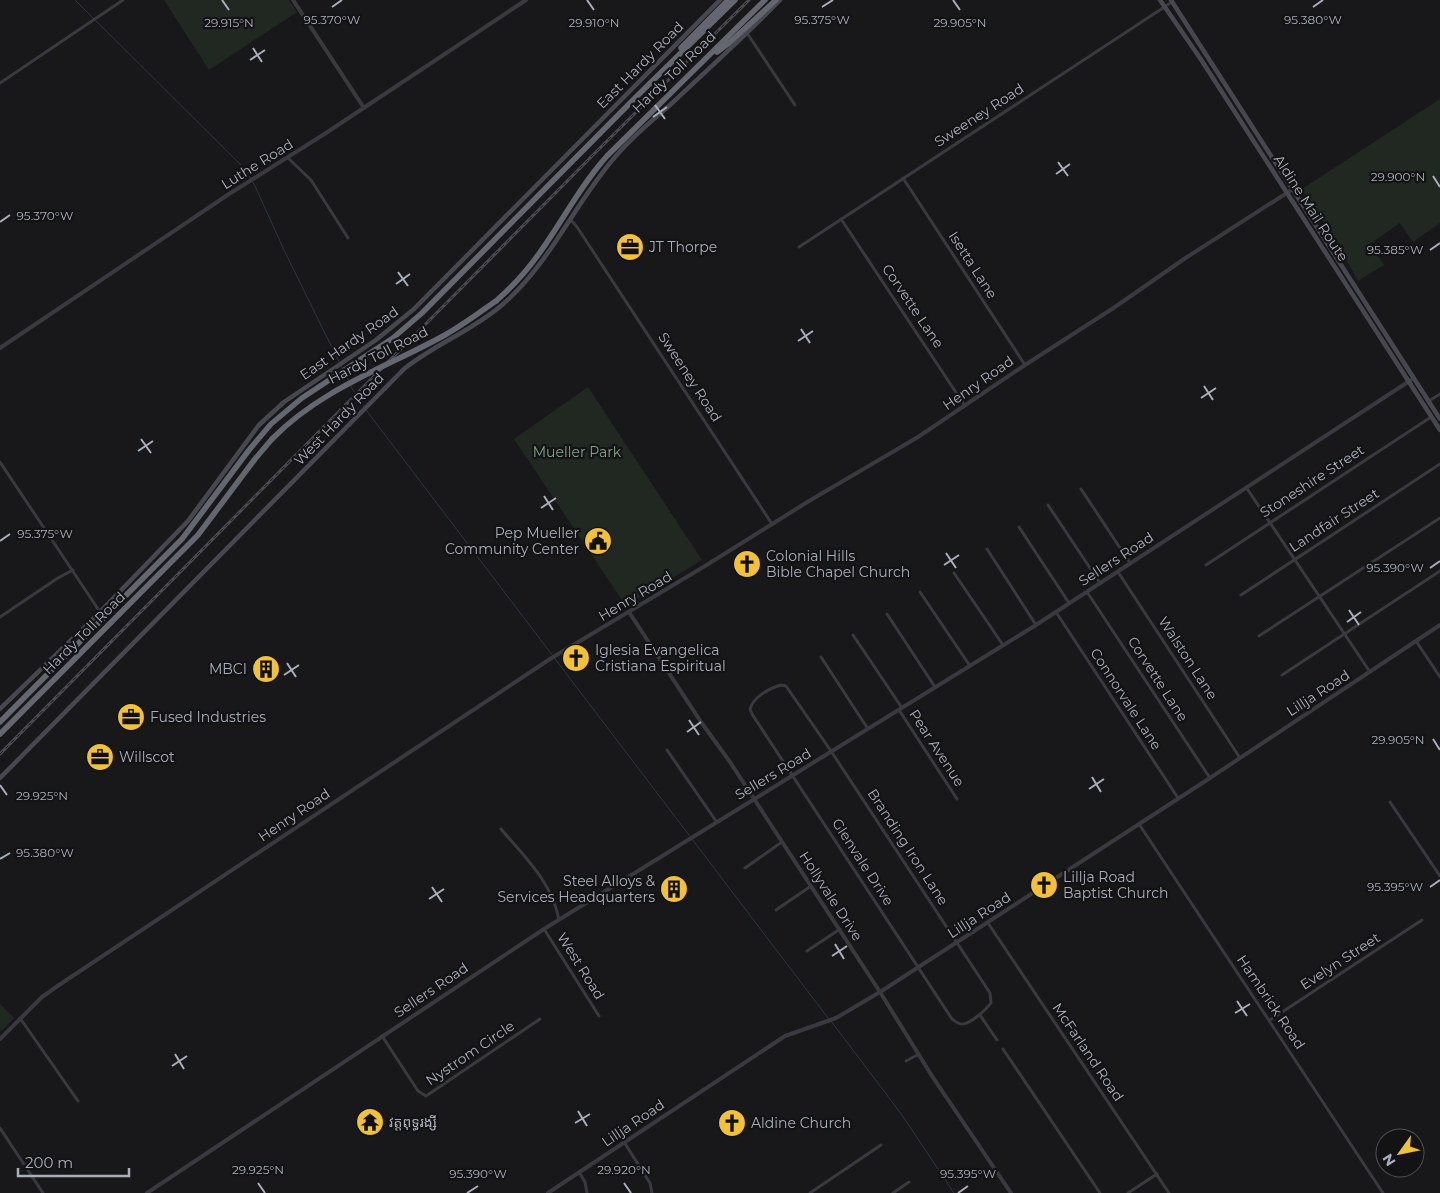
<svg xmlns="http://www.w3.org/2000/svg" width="1440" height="1193" font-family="Montserrat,'Noto Sans Khmer',sans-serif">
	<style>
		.green { fill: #202821 }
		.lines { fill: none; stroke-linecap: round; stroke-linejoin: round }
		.stream { stroke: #2e363e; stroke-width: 1 }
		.minor { stroke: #39393f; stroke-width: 3 }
		.tertiary { stroke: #39393f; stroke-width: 4 }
		.secondary { stroke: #47484f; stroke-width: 4.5 }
		.motorway { stroke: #656770; stroke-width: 5.5 }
		.rail-casing { stroke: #4c4d54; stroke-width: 3 }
		.rail { stroke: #131315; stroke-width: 1; stroke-dasharray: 4; stroke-linecap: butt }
		.motorway-bridge { stroke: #656770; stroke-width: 5.5 }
		.ticks { fill: none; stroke: #aaaeba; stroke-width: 2 }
		.labels { text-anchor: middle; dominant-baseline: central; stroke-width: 4.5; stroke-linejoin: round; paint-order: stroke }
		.street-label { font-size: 14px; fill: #aaaeba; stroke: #131315 }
		.poi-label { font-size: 14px; fill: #aaaeba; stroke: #131315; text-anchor: start }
		.park-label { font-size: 14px; fill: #81a586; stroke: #131315 }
		.ticks-label { font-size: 12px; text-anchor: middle; fill: #aaaeba; stroke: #131315; stroke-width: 4.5; stroke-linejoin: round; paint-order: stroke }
	</style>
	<rect width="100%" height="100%" fill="#18181a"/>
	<g class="green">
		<polygon points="164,0 289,0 297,12 209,70"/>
		<polygon points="1440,99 1440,223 1413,242 1400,223 1370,244 1384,265 1358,281 1342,252 1302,189"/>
		<polygon points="588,387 702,560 626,606 514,439"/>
		<polygon points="0,1004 14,1018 0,1032"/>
	</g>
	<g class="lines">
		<g class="stream">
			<polyline points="75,0 244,168 255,186 284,250 342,368"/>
			<polyline points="345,374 349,381"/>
			<polyline points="350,385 364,407"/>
			<polyline points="366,410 828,1018"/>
			<polyline points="831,1021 902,1115 954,1193"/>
		</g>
		<g class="minor">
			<polyline points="747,33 795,105"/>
			<polyline points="0,83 123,0"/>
			<polyline points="288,158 311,180 348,238"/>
			<polyline points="903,178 1025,365"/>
			<polyline points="841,219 965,406"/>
			<polyline points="571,220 577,227 772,524"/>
			<polyline points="799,247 1172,2"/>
			<polyline points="1429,401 1440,394"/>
			<polyline points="0,462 100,612"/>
			<polyline points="1246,487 1370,672"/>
			<polyline points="1081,489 1130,563"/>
			<polyline points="1048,505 1100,583"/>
			<polyline points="1019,527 1069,603"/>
			<polyline points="987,549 1036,625"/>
			<polyline points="1206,565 1431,417"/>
			<polyline points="1118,572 1240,758"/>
			<polyline points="954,573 1003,645"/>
			<polyline points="920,592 970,666"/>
			<polyline points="1087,592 1210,778"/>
			<polyline points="1241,595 1440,464"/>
			<polyline points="1056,612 1178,798"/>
			<polyline points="887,614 935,687"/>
			<polyline points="0,617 58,578 73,570"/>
			<polyline points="853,635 902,708"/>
			<polyline points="1259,636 1440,518"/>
			<polyline points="1416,641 1440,677"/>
			<polyline points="821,657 868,729"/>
			<polyline points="1282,675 1440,571"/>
			<path d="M781,685L786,686L831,751L990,993L991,1003C986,1010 971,1023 963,1024C959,1025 955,1021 952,1019L752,714L750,709C753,697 770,688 781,685Z"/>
			<polyline points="899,710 957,799"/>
			<polyline points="667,750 716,821"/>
			<polyline points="1390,802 1440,876"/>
			<polyline points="1139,824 1383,1193"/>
			<path d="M501,829C525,857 552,882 559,920"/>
			<polyline points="745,868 782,842"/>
			<polyline points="776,910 811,886"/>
			<polyline points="988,923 1169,1193"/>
			<polyline points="544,929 599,1016"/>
			<polyline points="807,951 840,929"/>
			<polyline points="980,1015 997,1040"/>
			<polyline points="20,1018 78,1101"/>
			<polyline points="1270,1020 1422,920"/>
			<polyline points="382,1036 418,1091 426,1096 540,1019"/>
			<polyline points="1003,1049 1100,1193"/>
			<polyline points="906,1061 919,1054"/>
			<polyline points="0,1128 43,1193"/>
			<polyline points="624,1142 650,1183 652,1193"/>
			<polyline points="579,1172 585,1182 587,1193"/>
			<polyline points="810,1193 881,1145"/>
			<polyline points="893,1193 909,1182"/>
			<polyline points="1128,1193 1157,1174"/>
		</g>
		<g class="tertiary">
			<polyline points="293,0 364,108"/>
			<polyline points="0,348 229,194 326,133 526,0"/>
			<polyline points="629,612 701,722 730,762 880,992 932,1076 1011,1193"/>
			<polyline points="0,1039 42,997 59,985 550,659 705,566 809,501 918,437 1025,365 1115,307 1184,259 1293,189"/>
			<polyline points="147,1193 544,929 1036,625 1414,378"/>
			<polyline points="548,1193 785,1036 836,1018 880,992 1210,778 1440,625"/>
		</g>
		<g class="secondary">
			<polyline points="1160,0 1200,58 1440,430"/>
			<polyline points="1171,0 1440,419"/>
			<polyline points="0,709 100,612 188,521 259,425 284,402 376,340 414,309 720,0"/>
			<path d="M0,778L404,369C435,344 472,331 502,305C550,264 574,204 615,157C631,138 651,121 670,105C707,70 745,36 780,0"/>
		</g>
		<g class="motorway">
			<polyline points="681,48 728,0"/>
			<polyline points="717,52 729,43 776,0"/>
			<path d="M496,301C512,287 526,272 538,255C562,222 580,186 607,156L765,0"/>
			<polyline points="0,722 182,539 249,450 271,424 302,398 393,338 422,313 637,96 735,0"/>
			<polyline points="0,734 198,535 255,459 272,439"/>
		</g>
		<g class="rail-casing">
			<polyline id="rail" points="0,754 596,152 749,0"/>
		</g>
		<use href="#rail" class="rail"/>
		<path class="motorway-bridge" d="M272,439C321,389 385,368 445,335C463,325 480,312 496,301"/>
	</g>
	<path class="ticks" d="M222,0L229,10M587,0L594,10M953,0L960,10M332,7L342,0M822,7L833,0M1313,7L1323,0M253,48L262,62M250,60L265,50M655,105L665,119M653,117L667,107M1058,162L1068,176M1056,174L1070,164M1433,176L1440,187M0,222L10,215M1430,250L1440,243M398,272L408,286M396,284L410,274M801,329L810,343M798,341L813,331M1204,386L1213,400M1201,398L1216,388M141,439L151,453M138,451L153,441M544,496L553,510M541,508L556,498M0,541L10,534M946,553L956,568M944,565L959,555M1430,568L1440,561M1349,610L1359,625M1347,622L1361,612M287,663L296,677M284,675L299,665M689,720L699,735M687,732L701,722M1433,739L1440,750M1092,777L1101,792M0,785L7,795M1089,789L1104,779M0,859L10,853M432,887L442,902M1430,887L1440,880M429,899L444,889M835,944L844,959M832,956L847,946M1237,1001L1247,1016M1235,1013L1250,1004M175,1054L184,1069M172,1066L187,1056M578,1111L587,1126M575,1123L590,1114M258,1183L265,1193M624,1183L631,1193M467,1193L478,1186M958,1193L968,1186"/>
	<defs>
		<g id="office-disc" transform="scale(1.4375)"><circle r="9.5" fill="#f2c138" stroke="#131315"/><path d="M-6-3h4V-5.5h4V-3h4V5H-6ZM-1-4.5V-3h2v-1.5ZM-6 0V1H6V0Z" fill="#111"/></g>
		<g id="civic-disc" transform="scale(1.4375)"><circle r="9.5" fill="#f2c138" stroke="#131315"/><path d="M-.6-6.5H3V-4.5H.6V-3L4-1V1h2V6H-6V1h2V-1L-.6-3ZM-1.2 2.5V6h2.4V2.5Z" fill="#111"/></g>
		<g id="church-disc" transform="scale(1.4375)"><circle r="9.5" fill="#f2c138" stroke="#131315"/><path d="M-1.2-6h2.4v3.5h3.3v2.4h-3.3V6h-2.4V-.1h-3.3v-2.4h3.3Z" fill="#111"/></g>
		<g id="building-disc" transform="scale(1.4375)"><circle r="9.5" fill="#f2c138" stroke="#131315"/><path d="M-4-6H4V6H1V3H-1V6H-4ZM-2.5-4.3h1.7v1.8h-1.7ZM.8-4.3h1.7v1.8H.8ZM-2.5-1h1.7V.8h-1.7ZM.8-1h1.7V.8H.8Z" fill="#111"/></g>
		<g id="temple-disc" transform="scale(1.4375)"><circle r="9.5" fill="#f2c138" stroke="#131315"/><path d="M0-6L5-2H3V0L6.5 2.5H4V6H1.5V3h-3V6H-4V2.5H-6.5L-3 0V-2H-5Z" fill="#111"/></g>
	</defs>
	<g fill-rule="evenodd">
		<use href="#office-disc" x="630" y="247"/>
		<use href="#civic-disc" x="598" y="541"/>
		<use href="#church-disc" x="747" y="564"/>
		<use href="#church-disc" x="576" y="658"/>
		<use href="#building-disc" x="266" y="669"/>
		<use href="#office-disc" x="131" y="717"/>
		<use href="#office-disc" x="100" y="757"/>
		<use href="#church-disc" x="1044" y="885"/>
		<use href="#building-disc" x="674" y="889"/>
		<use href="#temple-disc" x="370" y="1122"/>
		<use href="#church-disc" x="732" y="1123"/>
	</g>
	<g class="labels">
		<g class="street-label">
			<text transform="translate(640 65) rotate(-45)">East Hardy Road</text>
			<text transform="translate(674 72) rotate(-44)">Hardy Toll Road</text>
			<text transform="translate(979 115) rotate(-33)">Sweeney Road</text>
			<text transform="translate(257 164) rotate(-32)">Luthe Road</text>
			<text transform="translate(1311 208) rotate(57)">Aldine Mail Route</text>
			<text transform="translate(973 265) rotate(57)">Isetta Lane</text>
			<text transform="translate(913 306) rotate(56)">Corvette Lane</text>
			<text transform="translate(349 343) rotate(-35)">East Hardy Road</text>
			<text transform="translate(378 355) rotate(-27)">Hardy Toll Road</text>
			<text transform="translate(690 377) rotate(57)">Sweeney Road</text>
			<text transform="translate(978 383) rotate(-35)">Henry Road</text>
			<text transform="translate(339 419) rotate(-46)">West Hardy Road</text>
			<text transform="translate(1312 481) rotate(-33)">Stoneshire Street</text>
			<text transform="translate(1334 520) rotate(-33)">Landfair Street</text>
			<text transform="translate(1116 559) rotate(-33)">Sellers Road</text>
			<text transform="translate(635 596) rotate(-31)">Henry Road</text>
			<text transform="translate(84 633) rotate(-45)">Hardy Toll Road</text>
			<text transform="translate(1188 658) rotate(57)">Walston Lane</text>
			<text transform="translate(1158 679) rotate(57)">Corvette Lane</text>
			<text transform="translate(1318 693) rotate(-33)">Lillja Road</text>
			<text transform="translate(1126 699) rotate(57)">Connorvale Lane</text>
			<text transform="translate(937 748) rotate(57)">Pear Avenue</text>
			<text transform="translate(773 774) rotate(-31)">Sellers Road</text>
			<text transform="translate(294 815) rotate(-34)">Henry Road</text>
			<text transform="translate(908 847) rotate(57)">Branding Iron Lane</text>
			<text transform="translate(863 862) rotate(57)">Glenvale Drive</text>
			<text transform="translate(831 896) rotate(57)">Hollyvale Drive</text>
			<text transform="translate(979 915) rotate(-33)">Lillja Road</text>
			<text transform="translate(1340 961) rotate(-33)">Evelyn Street</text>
			<text transform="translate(581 966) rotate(58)">West Road</text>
			<text transform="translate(431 990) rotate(-34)">Sellers Road</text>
			<text transform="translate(1271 1002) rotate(56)">Hambrick Road</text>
			<text transform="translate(1088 1052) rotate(56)">McFarland Road</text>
			<text transform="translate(470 1053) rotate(-34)">Nystrom Circle</text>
			<text transform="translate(633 1123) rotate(-34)">Lillja Road</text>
		</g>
		<g class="poi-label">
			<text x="649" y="247">JT Thorpe</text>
			<text x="579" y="533" text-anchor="end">Pep Mueller<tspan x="579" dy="16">Community Center</tspan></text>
			<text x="766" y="556">Colonial Hills<tspan x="766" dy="16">Bible Chapel Church</tspan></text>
			<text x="595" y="650">Iglesia Evangelica<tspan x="595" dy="16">Cristiana Espiritual</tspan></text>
			<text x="247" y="669" text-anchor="end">MBCI</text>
			<text x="150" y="717">Fused Industries</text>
			<text x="119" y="757">Willscot</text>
			<text x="1063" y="877">Lillja Road<tspan x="1063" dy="16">Baptist Church</tspan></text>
			<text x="655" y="881" text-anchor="end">Steel Alloys &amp;<tspan x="655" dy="16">Services Headquarters</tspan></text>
			<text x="389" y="1122">វត្តពុទ្ធរង្សី</text>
			<text x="751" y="1123">Aldine Church</text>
		</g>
		<g class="park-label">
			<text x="577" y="452">Mueller Park</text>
		</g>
	</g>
	<g class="ticks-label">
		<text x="332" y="24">95.370°W</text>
		<text x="822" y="24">95.375°W</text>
		<text x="1313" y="24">95.380°W</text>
		<text x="229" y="27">29.915°N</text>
		<text x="594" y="27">29.910°N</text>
		<text x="960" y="27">29.905°N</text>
		<text x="1398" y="181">29.900°N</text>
		<text x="45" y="220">95.370°W</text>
		<text x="1395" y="254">95.385°W</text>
		<text x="45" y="538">95.375°W</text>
		<text x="1395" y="572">95.390°W</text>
		<text x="1398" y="744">29.905°N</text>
		<text x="42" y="800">29.925°N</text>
		<text x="45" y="857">95.380°W</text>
		<text x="1395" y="891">95.395°W</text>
		<text x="258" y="1174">29.925°N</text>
		<text x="624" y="1174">29.920°N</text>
		<text x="478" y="1178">95.390°W</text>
		<text x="968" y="1178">95.395°W</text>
	</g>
	<g transform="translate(1400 1153) rotate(237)"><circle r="24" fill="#131315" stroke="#4f5157"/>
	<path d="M0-4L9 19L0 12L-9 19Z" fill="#f2c138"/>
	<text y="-8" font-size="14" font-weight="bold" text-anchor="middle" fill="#aaaeba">N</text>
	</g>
	<path d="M18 1168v8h111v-8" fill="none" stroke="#aaaeba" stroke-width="2.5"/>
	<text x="25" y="1168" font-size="15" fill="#aaaeba" stroke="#131315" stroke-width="4" paint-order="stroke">200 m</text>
</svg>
